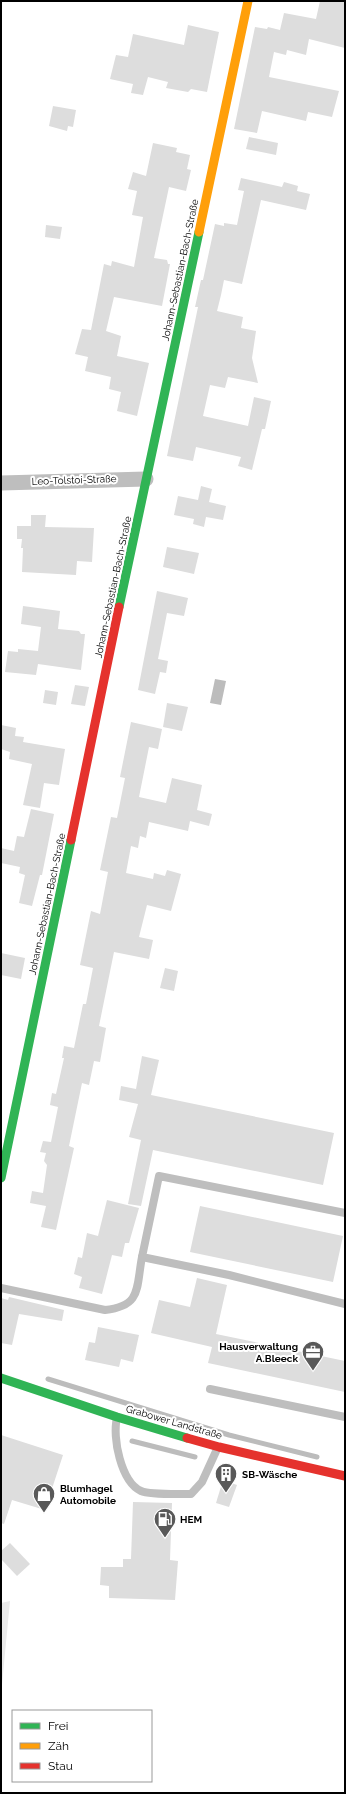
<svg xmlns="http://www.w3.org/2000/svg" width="346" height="1794" font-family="Raleway,sans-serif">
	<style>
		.green { fill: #eaeaea }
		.water { fill: #bcbcbc }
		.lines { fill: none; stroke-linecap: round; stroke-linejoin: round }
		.stream { stroke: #bcbcbc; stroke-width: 5 }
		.building { fill: #ddd }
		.lane { stroke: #bebebe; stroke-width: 8 }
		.street { stroke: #bebebe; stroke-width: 15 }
		.fast { stroke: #30b455; stroke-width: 9 }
		.slow { stroke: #ff9f0a; stroke-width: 9 }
		.jam { stroke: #e5322d; stroke-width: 9 }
		.labels { text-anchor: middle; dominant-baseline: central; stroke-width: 4; stroke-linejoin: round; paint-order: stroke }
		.street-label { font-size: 10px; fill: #000; stroke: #fff }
		.poi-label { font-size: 10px; font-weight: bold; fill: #000; stroke: #fff; text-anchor: start }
	</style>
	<rect width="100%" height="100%" fill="#fff"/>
	<polygon class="green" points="10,1601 1,1695 1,1603"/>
	<polygon class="water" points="215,679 226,681 221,705 210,703"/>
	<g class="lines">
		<g class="stream">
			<polyline points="48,1379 229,1435 317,1457"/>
			<polyline points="132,1441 195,1457"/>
		</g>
	</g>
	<g class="building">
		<polygon points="320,1 345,1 345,48 309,39 306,55 287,50 286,55 274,52 269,77 339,91 332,117 308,112 306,121 262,111 257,133 234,129 255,27 267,29 268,27 280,30 284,13 316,19"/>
		<polygon points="188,25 219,32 207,92 191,89 188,92 166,88 168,82 148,77 143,95 131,93 133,84 110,79 116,55 128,57 133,34 184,45"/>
		<polygon points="53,106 76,110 73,127 68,126 67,131 49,126"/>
		<polygon points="249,137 278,143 276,155 246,149"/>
		<polygon points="153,143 177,148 176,152 190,155 187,169 191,170 186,191 169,187 154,258 167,260 168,264 170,264 162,306 114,297 106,331 121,336 117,356 149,363 137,416 117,411 121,392 109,389 111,377 85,371 88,357 75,354 82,329 91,330 104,264 111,266 112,261 134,267 143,217 132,215 137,191 128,189 133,172 146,176"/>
		<polygon points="241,178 282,187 284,182 298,186 297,191 310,194 306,210 261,200 242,284 224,280 221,295 217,311 243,317 241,328 256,331 252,358 258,383 228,377 225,388 210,385 203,416 248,426 254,397 271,401 265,429 262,429 252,470 238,466 241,457 196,447 193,461 167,456 198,307 195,307 201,280 203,280 215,224 224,226 224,223 237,225 244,191 238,190"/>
		<polygon points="46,225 62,227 60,239 45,237"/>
		<polygon points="201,486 212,489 209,502 226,506 223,520 206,517 204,527 193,524 194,519 174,515 178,496 198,500"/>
		<polygon points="31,515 46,515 45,527 94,528 92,562 77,561 76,575 22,572 23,548 21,548 22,539 17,539 17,526 31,526"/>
		<polygon points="167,547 199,553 194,574 163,567"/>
		<polygon points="157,591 188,598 184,616 167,613 158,659 168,661 166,673 160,672 155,694 138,690"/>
		<polygon points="23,606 60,611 58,629 79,631 81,634 85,634 81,670 38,664 36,675 5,672 8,651 18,652 18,649 38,651 41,627 21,624"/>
		<polygon points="75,685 89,687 85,706 71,704"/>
		<polygon points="45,690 58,692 56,705 43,703"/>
		<polygon points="167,703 188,707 182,731 163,727"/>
		<polygon points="131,722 162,729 158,749 149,747 139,797 166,803 172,778 202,785 197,810 212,814 209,826 190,821 188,831 149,822 146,838 140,836 138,848 131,846 126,873 153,879 154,873 165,876 167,870 181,874 171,911 147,905 139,937 153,940 149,959 114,952 99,1026 106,1028 100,1062 94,1061 89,1085 82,1083 69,1146 74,1148 56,1230 41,1227 46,1206 30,1203 32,1191 43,1193 47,1165 44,1161 46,1153 40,1152 43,1141 51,1142 58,1107 50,1105 52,1093 56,1094 64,1058 62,1058 64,1046 74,1048 83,1004 86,1004 93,968 80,965 91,911 100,914 108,872 100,870 111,817 117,818 125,778 120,777"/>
		<polygon points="1,725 16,728 15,736 24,737 23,742 65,749 59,785 44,783 40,808 23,805 32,764 9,759 10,752 1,749"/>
		<polygon points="31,809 54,814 42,875 40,875 32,906 19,903 25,875 19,873 20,867 1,863 1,848 14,851 17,836 24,837"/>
		<polygon points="1,953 25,958 21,979 1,975"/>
		<polygon points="165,968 178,971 174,991 160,988"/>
		<polygon points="142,1056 159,1060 151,1095 334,1133 323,1185 153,1150 141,1206 128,1204 141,1140 129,1137 138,1104 119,1100 121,1086 136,1089"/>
		<polygon points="107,1200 139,1208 129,1243 125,1243 122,1257 112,1255 102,1294 79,1288 82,1277 74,1274 78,1257 82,1258 87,1233 98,1236"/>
		<polygon points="200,1206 343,1236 333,1282 190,1252"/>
		<polygon points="197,1278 227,1285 216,1334 345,1361 345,1392 208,1363 212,1347 151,1333 159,1300 190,1307"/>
		<polygon points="9,1297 64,1310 62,1321 19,1314 12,1345 1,1343 1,1298 8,1300"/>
		<polygon points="98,1327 139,1335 133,1362 121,1359 119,1367 85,1360 89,1342 95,1343"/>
		<polygon points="1,1435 63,1455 45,1510 12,1500 4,1524 1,1523"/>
		<polygon points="223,1480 237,1485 229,1507 216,1503"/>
		<polygon points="133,1502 172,1503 170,1560 178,1561 175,1600 109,1598 109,1586 100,1585 101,1567 123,1567 123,1559 131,1559"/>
		<polygon points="10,1543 30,1564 17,1576 1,1559 1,1551"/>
	</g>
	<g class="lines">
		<g class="lane">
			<polyline points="345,1213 159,1176 142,1257 229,1275 345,1304"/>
			<path d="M1,1288L105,1310C142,1306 136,1288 142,1257"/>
			<polyline points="210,1389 345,1417"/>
			<path d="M117,1418C112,1437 121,1482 141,1491C150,1495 180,1494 191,1494L202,1482L218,1447"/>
		</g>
		<polyline class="street" points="1,483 146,479"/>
		<g class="fast">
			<polyline points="119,607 199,232"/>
			<polyline points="1,1178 71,840"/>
			<polyline points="1,1378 117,1417 187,1438"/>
		</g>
		<polyline class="slow" points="199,232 248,1"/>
		<g class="jam">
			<polyline points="71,840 119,607"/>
			<polyline points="187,1438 219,1447 345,1476"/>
		</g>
	</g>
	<defs>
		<g id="office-pin" transform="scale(1.15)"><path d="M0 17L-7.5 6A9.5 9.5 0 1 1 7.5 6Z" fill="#595959" stroke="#fff"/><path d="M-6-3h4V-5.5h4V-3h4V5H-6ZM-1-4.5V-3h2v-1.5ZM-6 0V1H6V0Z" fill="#fff"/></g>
		<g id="building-pin" transform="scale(1.15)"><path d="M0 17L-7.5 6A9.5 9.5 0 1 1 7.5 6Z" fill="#595959" stroke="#fff"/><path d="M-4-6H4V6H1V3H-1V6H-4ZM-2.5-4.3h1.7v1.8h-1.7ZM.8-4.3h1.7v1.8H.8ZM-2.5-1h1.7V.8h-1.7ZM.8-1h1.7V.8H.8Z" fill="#fff"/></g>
		<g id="shop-pin" transform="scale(1.15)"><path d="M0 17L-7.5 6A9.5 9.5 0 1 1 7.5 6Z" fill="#595959" stroke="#fff"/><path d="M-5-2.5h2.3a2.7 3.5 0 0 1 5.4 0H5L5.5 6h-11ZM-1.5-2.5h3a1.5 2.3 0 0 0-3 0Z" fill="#fff"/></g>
		<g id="fuel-pin" transform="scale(1.15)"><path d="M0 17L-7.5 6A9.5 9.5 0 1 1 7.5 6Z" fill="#595959" stroke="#fff"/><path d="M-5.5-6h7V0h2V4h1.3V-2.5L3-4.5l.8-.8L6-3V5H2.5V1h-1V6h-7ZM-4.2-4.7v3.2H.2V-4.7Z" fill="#fff"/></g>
	</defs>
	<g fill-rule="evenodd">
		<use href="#office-pin" x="313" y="1352"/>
		<use href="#building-pin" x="226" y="1474"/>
		<use href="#shop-pin" x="44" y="1494"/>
		<use href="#fuel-pin" x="165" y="1519"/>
	</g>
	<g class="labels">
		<g class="street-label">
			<text transform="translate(180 270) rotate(-78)">Johann-Sebastian-Bach-Straße</text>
			<text transform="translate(74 480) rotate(-2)">Leo-Tolstoi-Straße</text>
			<text transform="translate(113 587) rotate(-78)">Johann-Sebastian-Bach-Straße</text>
			<text transform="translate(47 904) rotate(-78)">Johann-Sebastian-Bach-Straße</text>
			<text transform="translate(174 1422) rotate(16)">Grabower Landstraße</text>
		</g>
		<g class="poi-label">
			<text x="298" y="1346" text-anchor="end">Hausverwaltung<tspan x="298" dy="12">A.Bleeck</tspan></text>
			<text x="242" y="1474">SB-Wäsche</text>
			<text x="60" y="1488">Blumhagel<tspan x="60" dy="12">Automobile</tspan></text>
			<text x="180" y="1519">HEM</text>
		</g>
	</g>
	<rect width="346" height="1794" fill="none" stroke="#000000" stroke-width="4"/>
	<rect x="12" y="1710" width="140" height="72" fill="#ffffff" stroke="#999999"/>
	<rect x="20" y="1723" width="20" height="6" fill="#30b455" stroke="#999999"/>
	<text x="48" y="1730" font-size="12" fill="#000000">Frei</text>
	<rect x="20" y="1743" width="20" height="6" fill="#ff9f0a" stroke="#999999"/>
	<text x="48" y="1750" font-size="12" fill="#000000">Zäh</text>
	<rect x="20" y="1763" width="20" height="6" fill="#e5322d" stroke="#999999"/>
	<text x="48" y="1770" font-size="12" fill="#000000">Stau</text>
</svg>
